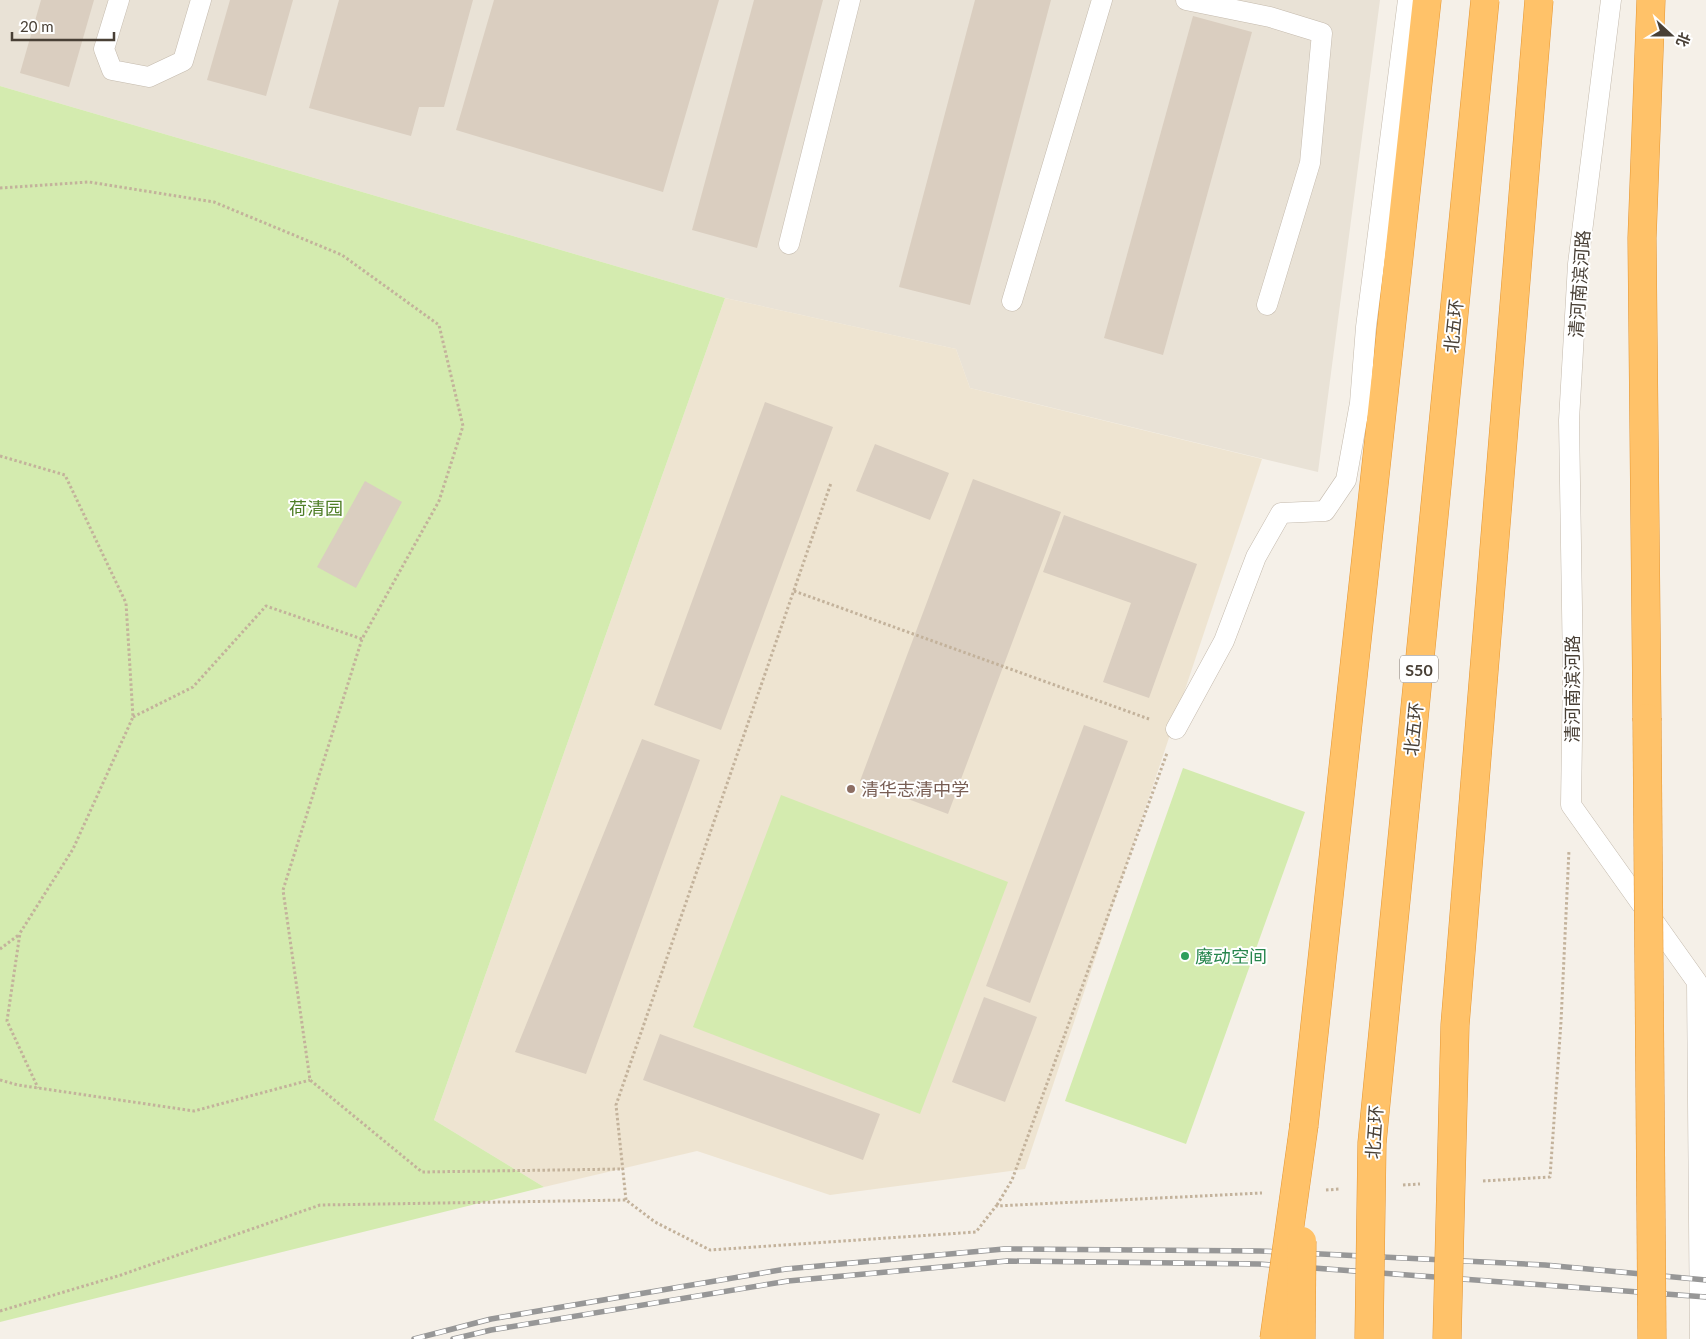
<svg xmlns="http://www.w3.org/2000/svg" width="1706" height="1339" font-family="Lato,'Noto Sans SC',sans-serif">
	<style>
		.residential { fill: #e9e2d6 }
		.education { fill: #eee4d1 }
		.green { fill: #d4ebaf }
		.building { fill: #dacec0 }
		.lines { fill: none; stroke-linecap: round; stroke-linejoin: round }
		.lane-casing { stroke: #c4baad; stroke-width: 21 }
		.highway-casing { stroke: #e59632; stroke-width: 29 }
		.path { stroke: #c3b29b; stroke-width: 3; stroke-dasharray: 2.5 2.5; stroke-linecap: butt }
		.lane { stroke: #fff; stroke-width: 20 }
		.highway { stroke: #ffc269; stroke-width: 28 }
		.rail-casing { stroke: #979797; stroke-width: 5.5 }
		.rail { stroke: #fff; stroke-width: 4; stroke-dasharray: 11; stroke-linecap: butt }
		.highway-bridge-casing { stroke: #e59632; stroke-width: 29; stroke-linecap: butt }
		.highway-bridge { stroke: #ffc269; stroke-width: 28 }
		.education-dot { fill: #8d6e63; stroke: #fff; stroke-width: 2 }
		.leisure-dot { fill: #2e9e5b; stroke: #fff; stroke-width: 2 }
		.labels { text-anchor: middle; dominant-baseline: central; stroke-width: 4; stroke-linejoin: round; paint-order: stroke }
		.shield { fill: #fff; stroke: #807972; stroke-width: 1 }
		.shield-label { font-size: 16px; font-weight: bold; fill: #494036 }
		.street-label { font-size: 18px; fill: #494036; stroke: #fff }
		.park-label { font-size: 18px; fill: #4e7e26; stroke: #fff }
		.education-label { font-size: 18px; fill: #785e54; stroke: #fff; text-anchor: start }
		.leisure-label { font-size: 18px; fill: #27864d; stroke: #fff; text-anchor: start }
	</style>
	<rect width="100%" height="100%" fill="#f5f0e8"/>
	<polygon class="residential" points="0,0 1380,0 1318,472 970,388 956,349 725,298 0,86"/>
	<polygon class="education" points="725,298 956,349 970,388 1262,459 1025,1169 830,1195 697,1151 544,1187 434,1120"/>
	<g class="green">
		<polygon points="0,86 725,298 434,1120 544,1187 0,1322"/>
		<polygon points="1183,768 1305,812 1186,1144 1065,1101"/>
		<polygon points="781,795 1008,882 920,1114 693,1027"/>
	</g>
	<g class="building">
		<polygon points="41,0 94,0 69,87 20,73"/>
		<polygon points="230,0 293,0 266,96 207,80"/>
		<polygon points="339,0 473,0 444,107 419,107 411,136 309,108"/>
		<polygon points="494,0 719,0 663,192 456,130"/>
		<polygon points="754,0 823,0 757,248 692,230"/>
		<polygon points="975,0 1051,0 970,305 899,287"/>
		<polygon points="1193,16 1252,32 1163,355 1104,338"/>
		<polygon points="765,402 833,427 721,730 654,705"/>
		<polygon points="875,444 949,473 930,520 856,491"/>
		<polygon points="973,479 1061,512 948,814 860,781"/>
		<polygon points="365,481 402,502 356,588 317,567"/>
		<polygon points="1064,515 1197,564 1149,698 1103,682 1131,603 1043,572"/>
		<polygon points="1084,725 1128,741 1030,1003 986,986"/>
		<polygon points="642,739 700,760 586,1074 515,1052"/>
		<polygon points="984,997 1037,1017 1005,1102 952,1082"/>
		<polygon points="660,1034 880,1114 863,1160 643,1080"/>
	</g>
	<g class="lines">
		<g class="lane-casing">
			<g id="lane">
				<polyline points="119,0 104,49 112,70 149,77 183,61 201,0"/>
				<polyline points="1186,0 1270,17 1322,33 1310,163 1267,305"/>
				<polyline points="1611,0 1578,264 1569,420 1573,670 1571,805 1697,982 1700,1339"/>
				<polyline points="789,244 850,0"/>
				<polyline points="1012,301 1102,0"/>
				<polyline points="1176,729 1224,641 1256,557 1281,513 1325,511 1346,480 1360,403 1366,327 1408,0"/>
			</g>
		</g>
		<g class="highway-casing">
			<g id="highway">
				<polyline points="1647,718 1642,238 1651,0"/>
				<polyline points="1304,1125 1427,0"/>
			</g>
		</g>
		<g class="path">
			<polyline points="0,188 89,182 214,202 342,255 439,325 463,426 439,501 362,639 283,890 310,1080 422,1172 623,1169"/>
			<polyline points="0,456 65,475 126,603 133,717 73,849 20,933 7,1021 38,1088"/>
			<polyline points="794,591 1149,719"/>
			<polyline points="133,717 193,687 266,606 362,639"/>
			<polyline points="0,949 20,934"/>
			<polyline points="0,1080 18,1085 194,1111 310,1080"/>
			<polyline points="1483,1181 1550,1177 1561,1022 1569,850"/>
			<polyline points="1403,1185 1420,1184"/>
			<polyline points="1326,1190 1340,1189"/>
			<polyline points="626,1200 616,1105 831,483"/>
			<polyline points="997,1205 1012,1180 1167,753"/>
			<polyline points="0,1311 121,1275 320,1205 626,1200 655,1222 710,1250 976,1232 996,1206 1262,1193"/>
		</g>
		<use href="#lane" class="lane"/>
		<use href="#highway" class="highway"/>
		<g class="rail-casing">
			<g id="rail">
				<polyline points="414,1339 491,1319 786,1269 1004,1249 1260,1251 1545,1265 1706,1280"/>
				<polyline points="453,1339 491,1330 788,1281 1007,1261 1259,1264 1706,1297"/>
			</g>
		</g>
		<use href="#rail" class="rail"/>
		<g class="highway-bridge-casing">
			<g id="highway-bridge">
				<polyline points="1647,718 1652,1339"/>
				<polyline points="1274,1339 1304,1125"/>
				<polyline points="1301,1339 1302,1241"/>
				<polyline points="1369,1339 1372,1143 1485,0"/>
				<polyline points="1447,1339 1455,1025 1539,0"/>
			</g>
		</g>
		<use href="#highway-bridge" class="highway-bridge"/>
	</g>
	<circle class="education-dot" cx="851" cy="789" r="5"/>
	<circle class="leisure-dot" cx="1185" cy="956" r="5"/>
	<g class="labels">
		<rect class="shield" x="1400" y="655.5" width="38" height="27" rx="4"/>
		<g class="shield-label">
			<text x="1419" y="669">S50</text>
		</g>
		<g class="street-label">
			<text transform="translate(1579 284) rotate(-86)">清河南滨河路</text>
			<text transform="translate(1453 326) rotate(-84)">北五环</text>
			<text transform="translate(1572 689) rotate(-90)">清河南滨河路</text>
			<text transform="translate(1413 729) rotate(-84)">北五环</text>
			<text transform="translate(1374 1132) rotate(-86)">北五环</text>
		</g>
		<g class="park-label">
			<text x="316" y="508">荷清园</text>
		</g>
		<g class="education-label">
			<text x="861" y="789">清华志清中学</text>
		</g>
		<g class="leisure-label">
			<text x="1195" y="956">魔动空间</text>
		</g>
	</g>
	<g transform="translate(1671 35) rotate(111)" stroke="#ffffff" stroke-width="4" paint-order="stroke">
	<path d="M0-4L9 19L0 12L-9 19Z" fill="#494036"/>
	<text y="-8" font-size="14" font-weight="bold" text-anchor="middle" fill="#494036">北</text>
	</g>
	<path d="M12 32v8h102v-8" fill="none" stroke="#494036" stroke-width="2.5"/>
	<text x="20" y="32" font-size="15" fill="#494036" stroke="#ffffff" stroke-width="4" paint-order="stroke">20 m</text>
</svg>
